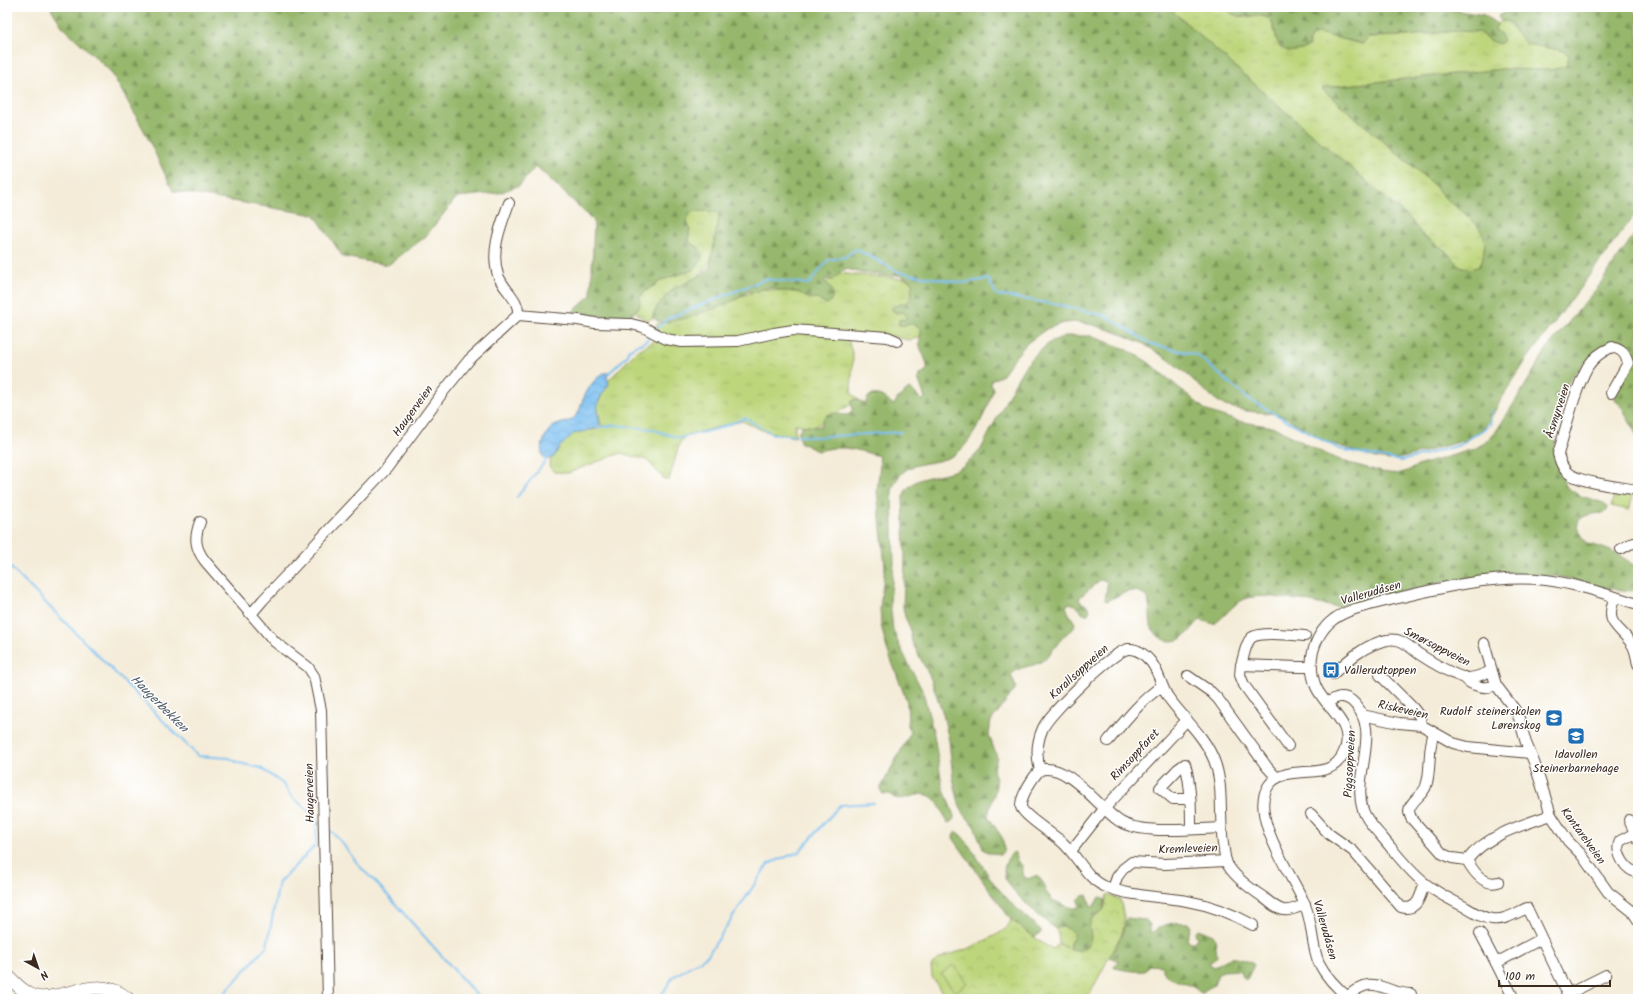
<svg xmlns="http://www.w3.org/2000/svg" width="1645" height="1006" font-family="Kalam,sans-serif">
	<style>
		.grass { fill: url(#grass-tufts); stroke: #7c804d }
		.forest { fill: url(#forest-firs); stroke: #687045 }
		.park { fill: url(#park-crowns); stroke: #7c804d }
		.pitch { fill: #bdd67c; stroke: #7c804d }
		.water { fill: url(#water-waves); stroke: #5a7488 }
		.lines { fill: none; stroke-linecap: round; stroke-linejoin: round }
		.stream { stroke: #7abff1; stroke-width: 2 }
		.minor-casing { stroke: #57473a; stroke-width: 12 }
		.major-casing { stroke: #57473a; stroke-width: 14 }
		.minor { stroke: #fff; stroke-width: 10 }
		.major { stroke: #fff; stroke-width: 13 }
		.labels { text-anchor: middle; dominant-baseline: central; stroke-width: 3; stroke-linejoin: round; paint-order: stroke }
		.street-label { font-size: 12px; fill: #3b2a1e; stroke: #fff }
		.poi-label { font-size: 12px; fill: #3b2a1e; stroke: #fff; text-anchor: start }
		.water-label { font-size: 13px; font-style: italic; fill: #515e68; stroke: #fff }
	</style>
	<defs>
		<pattern id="grass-tufts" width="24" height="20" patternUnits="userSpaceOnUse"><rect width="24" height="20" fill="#bdd67c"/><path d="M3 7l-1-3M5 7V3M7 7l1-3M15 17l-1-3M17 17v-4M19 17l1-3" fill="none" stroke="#a3b86b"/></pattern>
		<pattern id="forest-firs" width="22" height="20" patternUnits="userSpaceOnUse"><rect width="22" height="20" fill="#96b76c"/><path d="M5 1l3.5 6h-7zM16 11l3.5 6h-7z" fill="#7c9558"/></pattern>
		<pattern id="park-crowns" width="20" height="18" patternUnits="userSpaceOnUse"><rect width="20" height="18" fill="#bdd67c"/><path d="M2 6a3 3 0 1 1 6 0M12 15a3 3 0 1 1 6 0" fill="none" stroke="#a3b86b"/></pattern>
		<pattern id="water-waves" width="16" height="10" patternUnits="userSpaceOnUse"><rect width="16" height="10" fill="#7abff1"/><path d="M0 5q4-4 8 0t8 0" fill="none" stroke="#6aa4ce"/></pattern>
	</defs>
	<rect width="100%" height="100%" fill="#fff"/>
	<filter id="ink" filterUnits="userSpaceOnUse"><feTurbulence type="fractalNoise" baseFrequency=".025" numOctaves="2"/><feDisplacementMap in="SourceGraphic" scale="8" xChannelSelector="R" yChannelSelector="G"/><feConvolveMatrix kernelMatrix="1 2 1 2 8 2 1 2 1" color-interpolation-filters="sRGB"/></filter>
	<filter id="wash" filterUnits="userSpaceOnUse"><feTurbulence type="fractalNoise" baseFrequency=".012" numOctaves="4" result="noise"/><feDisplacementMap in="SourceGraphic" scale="16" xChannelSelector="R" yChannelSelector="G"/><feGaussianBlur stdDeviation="0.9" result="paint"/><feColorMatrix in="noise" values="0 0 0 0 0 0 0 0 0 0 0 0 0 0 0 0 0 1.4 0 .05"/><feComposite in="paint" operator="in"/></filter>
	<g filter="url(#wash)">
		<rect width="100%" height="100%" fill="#f4ecd8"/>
		<g class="grass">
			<path d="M1168,7H1226L1227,9L1241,17L1259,16L1266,17L1271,20L1279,45L1309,41L1313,35L1318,33L1362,44L1368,37L1406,36L1456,31L1479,32L1489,40L1496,31L1495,28C1498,23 1500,21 1507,21L1516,33L1549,48L1561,50L1569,55L1567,66L1551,70L1502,69L1327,87L1322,89L1417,170L1436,187L1444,197L1474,221L1483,234L1485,242L1483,258L1478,267L1469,269L1460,266L1433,242L1422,235L1410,219L1279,106Z"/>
			<path d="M714,206L723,217L710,262L696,280L655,317L648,320L643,319L635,311C637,289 653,290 666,276C675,266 682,254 691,244L682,220V208Z"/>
			<polygon points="835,273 907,279 914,284 923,329 919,338 909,340 886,335 847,336 853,356 851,392 858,400 814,427 795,424 795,437 764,431 742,421 688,435 680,442 669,480 664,479 647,460 621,453 568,473 554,472 549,466 553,452 570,433 599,429 601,425 597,406 608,381 637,351 656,340 657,324 762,289 796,292 814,297"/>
			<polygon points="1054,927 1065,927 1074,933 1074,937 1070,943 1070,949 1059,944 1058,933"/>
		</g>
		<g class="forest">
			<path d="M50,7H1168L1279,106L1410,219L1422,235L1445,250L1460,266L1469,269L1478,267L1483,258L1485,242L1483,234L1474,221L1444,197L1436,187L1417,170L1322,89L1327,87L1502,69L1551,70L1567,66L1569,55L1561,50L1526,44L1516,33L1510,23L1507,21H1501L1498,17L1499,15C1536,2 1589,7 1629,7L1638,15V210L1527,359L1502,398L1488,423L1479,432L1466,440L1402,458L1389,460L1376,458L1321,440L1289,419L1277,414L1246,411L1225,406L1209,395L1189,376L1168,359L1142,343L1116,332L1093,325L1077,322L1064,323L1046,329L1026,344L1011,362L1003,375L992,380L991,384L993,389C989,407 973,441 957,453C933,470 903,454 892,491L894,564L890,601L893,630L899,645L923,692L934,735L942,784L954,816V820L948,823C939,806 936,789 913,796C906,798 901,800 894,798L891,794H883L880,789L911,732L908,725L907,702L887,649L881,625L880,608L885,566L877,491L880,464L879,456L857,450L845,448H833L817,451L800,442L798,432L802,426C811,425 823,432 823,419C834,408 837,416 848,415L853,409L851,404L852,401L856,399L865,404L869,396C881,392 885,399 894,405L898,398L909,389L913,391L922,400H923L925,398L918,378L921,374L927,370C928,361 922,354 920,346C918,340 924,332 919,327C914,321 904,327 898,325L899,320L906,319L907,316L903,312L896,313L891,309C896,303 905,305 909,300C914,295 909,290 913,284L910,280L899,275L892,276L862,273L847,269L843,270L833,280L826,279L825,281C832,288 836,296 828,304L821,302L817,298L809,299L798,292L782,291L773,288H767L752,293L748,291C744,294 740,298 735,300C721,307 673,325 660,322C657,321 655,319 652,317L658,305L673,289L703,274L710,266L719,216L717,212L695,211L689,214L687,221L690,229L688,241L699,248L703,255L700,262L693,270L662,280L644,292L640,297V306L629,318L571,314L591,295L594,221L536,166L520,185L499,193L457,197L425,237L388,265L343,257L315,215L173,191L146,134L111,72L62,26Z"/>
			<path d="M1226,7H1435L1484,15L1497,24L1495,28L1496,31L1500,33L1503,41L1499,44L1489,40L1479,32L1456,31L1406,36L1368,37L1363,44L1318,33C1312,35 1308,39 1309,46L1302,50L1289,52C1286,50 1280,48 1279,45C1274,37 1277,22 1266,17C1254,12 1234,23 1226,7Z"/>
			<path d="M1638,229V438L1623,409L1615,399V395L1632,359L1629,352L1623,345L1618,344L1597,351L1571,377L1561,396L1556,411L1555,450L1558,466L1566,486L1570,490L1581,496L1604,503L1608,508L1604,513C1578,514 1569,522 1587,544C1606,547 1624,556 1638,569V588L1631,591L1605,588L1561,577L1535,574L1447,581L1345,606C1331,608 1320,604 1306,601C1300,599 1294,600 1288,599C1273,597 1259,594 1245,599C1232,604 1225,617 1214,624L1200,620C1193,626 1189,635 1180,639C1169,644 1158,639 1152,628C1147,618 1156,592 1133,591C1124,591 1115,598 1107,601L1105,600C1105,594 1108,588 1107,582L1100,580L1080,597L1079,601L1088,606L1090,610L1088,614H1083L1075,605L1070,603L1066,606L1068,612L1075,623L1074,628C1059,637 1055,651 1042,661C1032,668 1019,665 1011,675L1016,688L991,721L989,735L997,757L993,771C1001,787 991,800 988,816L1003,839L1004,850L1001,854L990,853L984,850L974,826L964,814L959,804L953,778L949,741L943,714L931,679L912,642L910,628L905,617L903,607L905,558L903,497C910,474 939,478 958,469C968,464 974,457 981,449L1016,381L1025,366L1038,352L1052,341L1065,336H1091L1126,349L1148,362L1207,411L1237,421L1274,427L1327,455L1349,463L1382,472L1396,474L1407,471L1420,465L1474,449L1488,441L1495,433L1523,389L1548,347L1598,287Z"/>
			<path d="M957,832C967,838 985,871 993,882C1007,900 1023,915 1041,930V933L1034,937L1011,920L953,838L954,834Z"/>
			<path d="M1014,852L1016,855V859L1022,865V875L1028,879L1037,875L1044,884L1046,892L1053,901L1072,908H1077L1079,905L1078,900L1082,896L1087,895L1091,906H1094L1099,897L1105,900C1104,918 1099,908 1092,919C1084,932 1101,938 1080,951L1070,949V943L1074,937V933C1071,931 1067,928 1063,927C1060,927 1057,929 1054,927C1044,922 1013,892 1007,882C1001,873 1005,858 1014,852Z"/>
			<path d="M1127,918L1146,920L1150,924L1149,932H1153C1164,923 1174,922 1188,923L1191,927L1187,939L1189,942H1194L1197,938L1195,933L1198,929L1213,935L1215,938L1217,956L1215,959L1209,963L1214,967C1233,955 1231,956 1252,963L1254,965L1247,979H1244L1240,970L1223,971L1218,974L1214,985L1205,990L1203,993C1199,993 1197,989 1193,987C1182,981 1170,981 1162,971V966L1149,965L1145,971C1138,972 1119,970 1114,967V966L1119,961L1109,957C1114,949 1119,942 1122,934C1124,929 1124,922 1127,918Z"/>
		</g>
		<g class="park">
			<polygon points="1615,491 1633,496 1629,510 1611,506"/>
			<path d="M1107,895L1120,899L1125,921L1122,933L1087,999H946L932,977L931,966C940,955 954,954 967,949C977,945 986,940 996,935C1003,931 1008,928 1011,920L1045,945L1053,949L1059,944L1070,949L1080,951C1101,938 1084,932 1092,919C1095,915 1101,914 1104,909C1106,905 1105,900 1107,895Z"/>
		</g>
		<polygon class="pitch" points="953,965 967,983 955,992 941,974"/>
		<path class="water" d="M604,373H609L607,377L609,384C598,401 595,403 600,424L597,428L573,434L559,448L554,457L546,460C541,455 541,450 543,443C551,415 567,430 578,413C580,410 581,405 582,402C587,390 593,379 604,373Z"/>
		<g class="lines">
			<g class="stream">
				<polyline points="658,328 669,318 766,279 809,284 828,260 845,257 856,249 899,272 962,283 988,279 997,295 1060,305 1106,316 1151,344 1197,355 1248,399 1339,449 1401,461 1460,445 1490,425 1492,410"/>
				<polyline points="608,374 628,355 628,350 646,341 649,337"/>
				<polyline points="596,426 597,428 614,425 651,429 679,438 717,429 745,418 773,434 816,437 901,432"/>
				<polyline points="517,497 547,459"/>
				<polyline points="7,564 198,756 229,758 239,763 261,768 283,784 291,796 310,812 318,821"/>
				<path d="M329,830C347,843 354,866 373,879L480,999"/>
				<polyline points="219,999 267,946 279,882 316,845 317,821"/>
				<polyline points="659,999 673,977 707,956 768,864 799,852 840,805 874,803"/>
			</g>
		</g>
	</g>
	<g filter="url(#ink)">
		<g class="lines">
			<g class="minor-casing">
				<g id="minor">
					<polyline points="518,315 578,320 595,323 631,324 643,327 666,339 682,342 738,341 774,333 793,330 888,337 897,341"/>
					<path d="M1611,393L1628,363C1625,353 1622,350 1612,347C1603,351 1594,357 1588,366C1575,389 1566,428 1558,454C1560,461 1562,468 1568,473C1580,483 1621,487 1638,490"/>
					<path d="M200,522C194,538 195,548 205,561L275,642L308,667L314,676L321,710L328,999"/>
					<polyline points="1621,549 1630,544 1638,542"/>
					<path d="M1615,597C1604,624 1617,624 1631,643C1636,649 1636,657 1638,664"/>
					<path d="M251,614L263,600L387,468L443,392L469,360L518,315C520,299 503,290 498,275C490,251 501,225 509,203"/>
					<polyline points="1484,643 1496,685 1515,710 1519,718 1526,743 1534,762 1551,815 1568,841 1581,854 1608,892 1632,911 1638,920"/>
					<path d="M1241,665C1244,657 1245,644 1251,638C1259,631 1294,635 1305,636"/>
					<path d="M1333,674C1348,660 1366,644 1387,640C1401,637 1408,646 1419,654C1428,660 1457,678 1468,678C1476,678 1484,674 1491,671"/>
					<polyline points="1380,675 1413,708 1420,717 1421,725"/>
					<polyline points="1188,676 1211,692 1218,699 1267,767 1277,778"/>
					<path d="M1464,677C1470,686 1486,690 1496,685"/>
					<path d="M1327,703C1336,697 1343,694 1352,701C1384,730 1351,775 1363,810C1366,820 1375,829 1382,837C1395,852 1407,869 1423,882C1435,892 1451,900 1465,907C1473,912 1482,918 1492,919C1504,921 1516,913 1527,908L1567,992L1565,999"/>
					<polyline points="1362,715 1399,723 1421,725 1453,743 1468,747 1530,753"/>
					<path d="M1434,733C1427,750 1432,769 1426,786C1423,796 1409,801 1409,812L1411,818L1443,854L1452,858L1467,860"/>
					<path d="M1108,741C1124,722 1141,700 1162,686"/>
					<polyline points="1288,746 1244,685 1240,675 1241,665 1298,667 1312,667"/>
					<path d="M1040,770C1036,756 1037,741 1043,728C1050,713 1113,651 1128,649C1138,648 1145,655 1151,662C1159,672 1161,686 1168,697C1183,718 1204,735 1214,760C1225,788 1218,821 1224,850C1225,856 1225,862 1229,867C1237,879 1251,889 1263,897C1280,911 1284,915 1305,904"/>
					<path d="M1040,770C1033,777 1020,797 1021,807C1023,815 1054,835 1062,842C1077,855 1086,878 1104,886C1131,897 1159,896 1187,901C1210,905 1233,914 1253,925"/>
					<path d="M1040,770C1068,762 1098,807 1119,821C1140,835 1195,829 1221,828"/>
					<path d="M1190,799H1173L1160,788L1178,769L1185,764C1191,785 1191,807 1191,829"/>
					<path d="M1311,814L1329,834L1353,851L1401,907C1417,912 1421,896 1424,883"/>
					<polyline points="1629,820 1638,839"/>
					<path d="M1635,833L1620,841C1614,852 1626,872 1638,872"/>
					<polyline points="1071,851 1104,809 1187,720"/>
					<path d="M1498,882C1484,886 1473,871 1467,860C1487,835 1522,825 1551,815"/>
					<polyline points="1113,889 1117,877 1123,869 1132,862 1165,864 1226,861"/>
					<polyline points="1480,933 1496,963"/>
					<polyline points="1567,992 1576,990 1606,975"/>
					<path d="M1347,997C1376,971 1382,994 1411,994"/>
					<path d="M1350,999C1338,989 1326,977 1319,963C1311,945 1313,924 1305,905C1294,877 1247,815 1269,785C1288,760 1330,786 1344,752C1356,724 1326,709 1316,687C1312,677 1311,666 1312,656C1315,641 1322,628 1334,619C1350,608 1371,605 1390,600C1438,588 1497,574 1546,580C1578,584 1608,595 1638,604"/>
					<polyline points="1514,999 1496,963 1541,939"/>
				</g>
			</g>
			<g class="major-casing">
				<path id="major" d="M7,975C16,984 24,993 36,997C43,999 48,997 55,996C81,991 104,979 128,999"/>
			</g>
			<use href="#minor" class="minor"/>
			<use href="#major" class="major"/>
		</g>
	</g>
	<defs>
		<g id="bus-square" transform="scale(0.9)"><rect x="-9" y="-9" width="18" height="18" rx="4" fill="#1f6fb2" stroke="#fff"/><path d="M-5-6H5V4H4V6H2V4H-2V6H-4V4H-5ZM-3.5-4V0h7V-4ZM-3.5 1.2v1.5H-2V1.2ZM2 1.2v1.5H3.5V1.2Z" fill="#fff"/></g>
		<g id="school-square" transform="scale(0.9)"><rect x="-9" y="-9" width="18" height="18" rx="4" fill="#1f6fb2" stroke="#fff"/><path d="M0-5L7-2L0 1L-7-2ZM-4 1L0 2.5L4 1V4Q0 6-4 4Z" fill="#fff"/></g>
	</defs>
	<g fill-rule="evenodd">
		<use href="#bus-square" x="1331" y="670"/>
		<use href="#school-square" x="1554" y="718"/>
		<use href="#school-square" x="1576" y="736"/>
	</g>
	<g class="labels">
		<g class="street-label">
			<text transform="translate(413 411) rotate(-54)">Haugerveien</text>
			<text transform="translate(1558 411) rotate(-72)">Åsmyrveien</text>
			<text transform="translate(1371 593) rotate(-16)">Vallerudåsen</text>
			<text transform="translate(1437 647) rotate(27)">Smørsoppveien</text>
			<text transform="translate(1079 672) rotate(-42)">Korallsoppveien</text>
			<text transform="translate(1403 710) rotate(13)">Riskeveien</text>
			<text transform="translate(1135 755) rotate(-47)">Rimsoppfaret</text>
			<text transform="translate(1350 764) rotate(-87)">Piggsoppveien</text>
			<text transform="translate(310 793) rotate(-91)">Haugerveien</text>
			<text transform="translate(1583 836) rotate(54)">Kantarelveien</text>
			<text transform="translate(1188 849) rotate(-2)">Kremleveien</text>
			<text transform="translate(1325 930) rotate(74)">Vallerudåsen</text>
		</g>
		<g class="poi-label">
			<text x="1344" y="670">Vallerudtoppen</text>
			<text x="1541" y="711" text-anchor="end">Rudolf steinerskolen<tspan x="1541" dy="14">Lørenskog</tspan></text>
			<text x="1576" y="754" text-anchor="middle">Idavollen<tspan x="1576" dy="14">Steinerbarnehage</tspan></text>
		</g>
		<g class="water-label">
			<text transform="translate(159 704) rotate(45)">Haugerbekken</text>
		</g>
	</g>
	<rect width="1645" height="1006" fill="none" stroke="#fff" stroke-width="24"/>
	<g transform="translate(38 968) rotate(140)" stroke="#ffffff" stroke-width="3" paint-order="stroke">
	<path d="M0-3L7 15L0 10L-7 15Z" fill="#3b2a1e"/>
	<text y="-6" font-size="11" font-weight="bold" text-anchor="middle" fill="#3b2a1e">N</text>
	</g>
	<path d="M1499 980v6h111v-6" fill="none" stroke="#3b2a1e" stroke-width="2"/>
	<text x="1505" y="980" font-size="12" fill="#3b2a1e" stroke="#ffffff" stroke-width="3" paint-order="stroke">100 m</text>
</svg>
